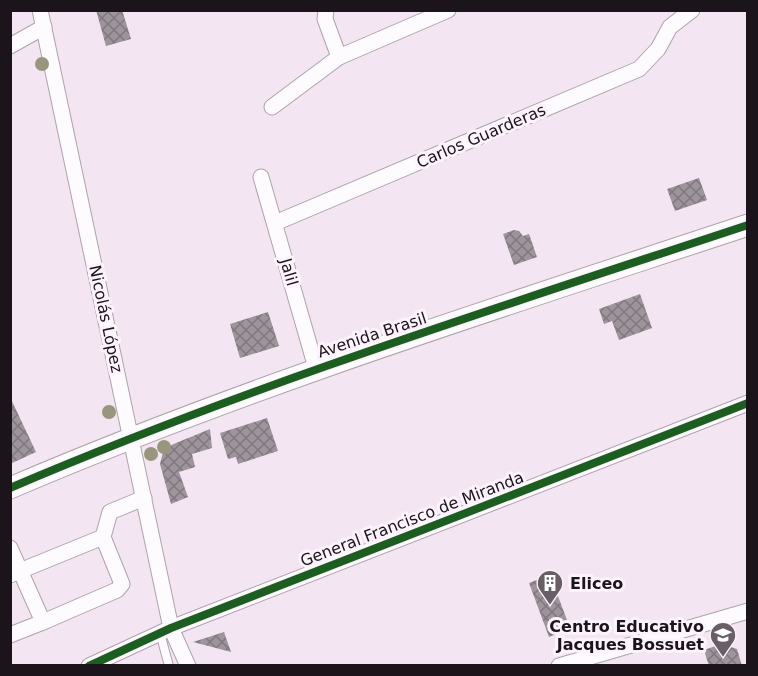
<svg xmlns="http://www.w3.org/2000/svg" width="758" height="676" font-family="'DejaVu Sans',sans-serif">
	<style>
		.building { fill: url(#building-cross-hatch) }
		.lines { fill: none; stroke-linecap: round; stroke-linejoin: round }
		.lane-casing { stroke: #ada3ac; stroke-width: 10 }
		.street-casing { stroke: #ada3ac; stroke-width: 17 }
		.secondary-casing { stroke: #ada3ac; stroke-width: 23 }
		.lane { stroke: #fdfbfd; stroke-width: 8 }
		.street { stroke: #fdfbfd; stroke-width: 15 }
		.secondary { stroke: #fdfbfd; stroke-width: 21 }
		.cycleway-casing { stroke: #fdf3fc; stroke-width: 11 }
		.cycleway { stroke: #1b5e20; stroke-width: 8 }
		.tree { fill: #98977d }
		.labels { text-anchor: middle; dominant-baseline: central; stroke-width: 6; stroke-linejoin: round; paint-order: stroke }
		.street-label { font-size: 16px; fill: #1b141b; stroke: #fdf3fc }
		.poi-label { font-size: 16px; font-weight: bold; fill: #1b141b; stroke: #fdf3fc; text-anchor: start }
	</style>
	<defs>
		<pattern id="building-cross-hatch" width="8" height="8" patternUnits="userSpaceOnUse" patternTransform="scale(1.5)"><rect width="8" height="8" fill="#9d949c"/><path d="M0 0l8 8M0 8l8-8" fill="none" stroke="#7f787e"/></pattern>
	</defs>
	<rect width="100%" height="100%" fill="#f3e6f2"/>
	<g class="building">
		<polygon points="96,10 122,10 131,39 106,46"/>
		<polygon points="699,178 707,200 675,211 667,189"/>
		<polygon points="514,230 519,231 523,236 529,234 537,257 514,265 503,234"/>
		<polygon points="640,294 652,328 619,340 612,321 604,324 599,309"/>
		<polygon points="268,312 279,346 240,358 230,324"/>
		<polygon points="10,397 36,452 10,464"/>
		<polygon points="267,418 278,451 238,464 236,457 228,459 220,433"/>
		<polygon points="210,429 212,448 192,454 195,467 179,472 188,497 171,504 160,464 164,448"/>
		<polygon points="550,575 570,628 549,637 529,583"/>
		<polygon points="224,632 231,652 193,642"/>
		<polygon points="721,644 737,649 742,666 709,666 704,650"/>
	</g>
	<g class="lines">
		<g class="lane-casing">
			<polyline id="lane" points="160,633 169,666"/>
		</g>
		<g class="street-casing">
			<g id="street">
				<polyline points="40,10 171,628 188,666"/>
				<polyline points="326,10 325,19 339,57"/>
				<polyline points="10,46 44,27"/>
				<polyline points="272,107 339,57 448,10"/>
				<polyline points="261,177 316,368"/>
				<polyline points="275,223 639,69 658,49 670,27 692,10"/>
				<polyline points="10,548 43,622 10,635"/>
				<polyline points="10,575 103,537 110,512 144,498"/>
				<polyline points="43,622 117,590 122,584 103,537"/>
				<polyline points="89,666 171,628 748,403"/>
				<polyline points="559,666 748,611"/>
			</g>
		</g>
		<g class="secondary-casing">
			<path id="secondary" d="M10,488C251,385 500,307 748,225"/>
		</g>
		<use href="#lane" class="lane"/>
		<use href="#street" class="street"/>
		<use href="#secondary" class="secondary"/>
		<g class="cycleway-casing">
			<g id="cycleway">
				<path d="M10,488C251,385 500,307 748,225"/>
				<polyline points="89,666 171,628 748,403"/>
			</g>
		</g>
		<use href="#cycleway" class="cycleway"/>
	</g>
	<g class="tree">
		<circle cx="42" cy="64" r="7"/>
		<circle cx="109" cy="412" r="7"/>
		<circle cx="164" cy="447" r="7"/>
		<circle cx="151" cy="454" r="7"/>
	</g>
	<defs>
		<g id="building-pin" transform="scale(1.35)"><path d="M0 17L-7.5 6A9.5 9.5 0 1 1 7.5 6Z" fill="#675e66" stroke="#fdf3fc"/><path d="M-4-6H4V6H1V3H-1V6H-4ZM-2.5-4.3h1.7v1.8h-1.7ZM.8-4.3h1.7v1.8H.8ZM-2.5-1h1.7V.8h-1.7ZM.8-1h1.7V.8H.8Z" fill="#fff"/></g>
		<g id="school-pin" transform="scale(1.35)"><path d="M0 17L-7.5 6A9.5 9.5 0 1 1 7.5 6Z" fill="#675e66" stroke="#fdf3fc"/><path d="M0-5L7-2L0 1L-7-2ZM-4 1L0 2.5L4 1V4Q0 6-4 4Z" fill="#fff"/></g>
	</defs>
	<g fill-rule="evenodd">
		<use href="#building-pin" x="550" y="583"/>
		<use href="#school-pin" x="723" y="635"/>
	</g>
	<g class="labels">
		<g class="street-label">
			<text transform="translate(481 136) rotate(-23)">Carlos Guarderas</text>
			<text transform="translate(289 272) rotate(74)">Jalil</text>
			<text transform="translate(106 319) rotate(78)">Nicolás López</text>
			<text transform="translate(372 335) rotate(-18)">Avenida Brasil</text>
			<text transform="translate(412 519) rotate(-21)">General Francisco de Miranda</text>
		</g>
		<g class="poi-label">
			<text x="570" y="583">Eliceo</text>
			<text x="704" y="626" text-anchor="end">Centro Educativo<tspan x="704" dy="18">Jacques Bossuet</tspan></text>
		</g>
	</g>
	<rect width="758" height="676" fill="none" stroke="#1b141b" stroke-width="24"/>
</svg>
